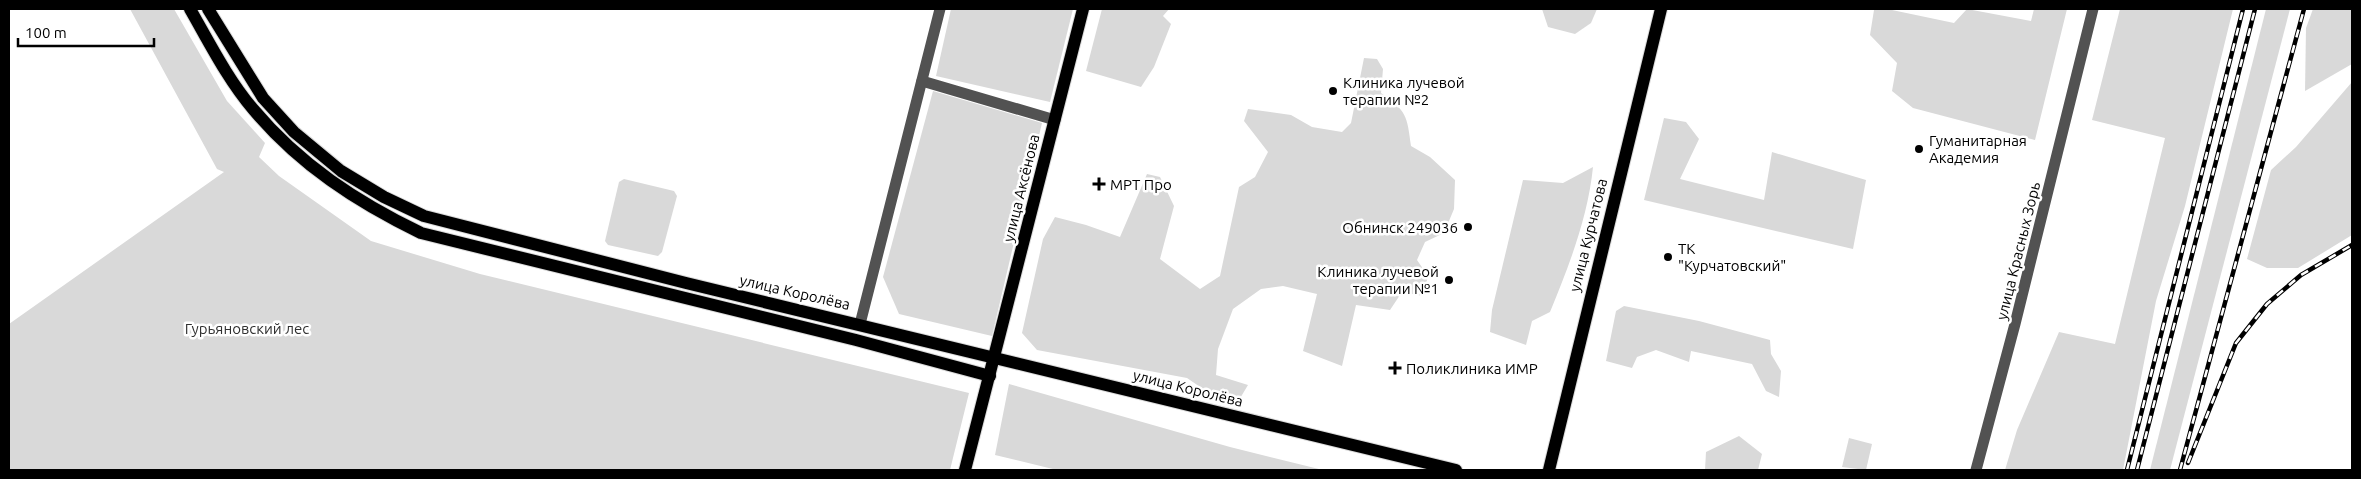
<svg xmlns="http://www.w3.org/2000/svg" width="2361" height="479" font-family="Ubuntu,sans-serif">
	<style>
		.green { fill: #d9d9d9 }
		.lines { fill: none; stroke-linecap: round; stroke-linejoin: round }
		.major-casing { stroke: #dbdbdb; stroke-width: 14 }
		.minor { stroke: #525252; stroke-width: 11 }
		.major { stroke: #000; stroke-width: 12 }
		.rail-casing { stroke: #000; stroke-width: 4.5 }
		.rail { stroke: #fff; stroke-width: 2.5; stroke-dasharray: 8; stroke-linecap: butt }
		.poi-dot { fill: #000; stroke: #fff; stroke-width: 2 }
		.labels { text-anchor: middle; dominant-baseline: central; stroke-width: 5; stroke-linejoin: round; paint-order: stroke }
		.poi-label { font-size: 15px; fill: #000; stroke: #fff; text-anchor: start }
		.street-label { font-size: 15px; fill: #000; stroke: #fff }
		.park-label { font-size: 15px; fill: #303030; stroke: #fff }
	</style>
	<rect width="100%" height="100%" fill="#fff"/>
	<g class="green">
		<polygon points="130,9 174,9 227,101 265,143 259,157 279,176 371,241 480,274 969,393 950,470 9,470 9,324 224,172 217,169"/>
		<polygon points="951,9 1073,9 1050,102 936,76"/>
		<polygon points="1102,9 1169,9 1163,16 1171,24 1154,67 1141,87 1086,71"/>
		<polygon points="1542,9 1597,9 1591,23 1575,34 1548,27"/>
		<polygon points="1967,9 2031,21 2034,9 2067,9 2035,140 1913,108 1892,91 1897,63 1870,35 1874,10 1892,10 1954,23"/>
		<polygon points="2120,9 2233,9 2185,206 2156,301 2123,470 2005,470 2017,430 2059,332 2115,344 2165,138 2092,120"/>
		<polygon points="2266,9 2290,9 2170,470 2150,470"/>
		<polygon points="2313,9 2352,9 2352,64 2305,91 2306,28"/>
		<path d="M1364,58L1377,59L1383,69L1381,93C1407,111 1407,116 1411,146L1430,157L1455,180L1454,209L1444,233L1425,242L1417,260L1428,276L1423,296L1402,292L1390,310L1356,305L1342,366L1303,351L1317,294L1283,286L1261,289L1233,309L1218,349L1216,375L1248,385L1239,400L1209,393L1187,378L1037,350L1022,333L1043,239L1055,217L1086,225L1120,237L1147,174L1160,177L1174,206L1160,259L1200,289L1220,276L1239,187L1255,177L1268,152L1244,121L1248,109L1291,115L1312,127L1342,132L1351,123Z"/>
		<polygon points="2352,82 2352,235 2298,268 2267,268 2247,259 2271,170 2296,147"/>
		<polygon points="933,91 1042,123 992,336 899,314 883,277"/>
		<polygon points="1664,118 1686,122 1699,139 1680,179 1764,200 1772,152 1866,180 1853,249 1644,200"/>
		<path d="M1593,167C1588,217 1569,266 1550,312L1532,321L1526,345L1490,332L1492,310L1523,180L1563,183Z"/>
		<polygon points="624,179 674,191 677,196 662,252 658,256 608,245 605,241 619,182"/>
		<polygon points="1624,306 1699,321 1770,340 1771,354 1781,371 1779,397 1766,391 1752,364 1691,351 1689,362 1656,350 1637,357 1632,368 1606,361 1616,311"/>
		<polygon points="1009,384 1230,447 1323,470 1057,470 995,455"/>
		<polygon points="1739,436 1762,454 1758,470 1705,470 1706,452"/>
		<polygon points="1849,438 1872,444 1866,470 1842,467"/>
	</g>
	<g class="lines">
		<g class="major-casing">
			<g id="major">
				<path d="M190,9C209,42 228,80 253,109C300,165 357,202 421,233L856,340L990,376"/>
				<polyline points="208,9 263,98 294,132 341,171 384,197 424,216 686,283 1456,470"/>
				<polyline points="965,470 1083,9"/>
				<polyline points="1549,470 1661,9"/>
			</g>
		</g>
		<g class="minor">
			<polyline points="922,81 1055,120"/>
			<polyline points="860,324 940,9"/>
			<polyline points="1976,470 2015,324 2093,9"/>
		</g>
		<use href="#major" class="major"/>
		<g class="rail-casing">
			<g id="rail">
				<polyline points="2188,463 2236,343 2267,304 2301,275 2352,245"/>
				<polyline points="2127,470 2243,9"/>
				<polyline points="2137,470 2255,9"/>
				<polyline points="2180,470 2304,9"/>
			</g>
		</g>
		<use href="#rail" class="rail"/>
	</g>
	<g class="poi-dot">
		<circle cx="1333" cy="91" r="5"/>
		<circle cx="1919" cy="149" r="5"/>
		<path d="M1096.5 176.5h5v5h5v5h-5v5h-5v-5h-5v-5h5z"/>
		<circle cx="1468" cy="227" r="5"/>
		<circle cx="1668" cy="257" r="5"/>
		<circle cx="1449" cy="280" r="5"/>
		<path d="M1392.5 360.5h5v5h5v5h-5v5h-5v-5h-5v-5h5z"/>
	</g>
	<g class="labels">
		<g class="poi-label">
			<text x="1343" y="82">Клиника лучевой<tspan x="1343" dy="17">терапии №2</tspan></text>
			<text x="1929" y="140">Гуманитарная<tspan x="1929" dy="17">Академия</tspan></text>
			<text x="1110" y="184">МРТ Про</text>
			<text x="1458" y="227" text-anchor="end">Обнинск 249036</text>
			<text x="1678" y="248">ТК<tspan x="1678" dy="17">"Курчатовский"</tspan></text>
			<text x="1439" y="271" text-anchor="end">Клиника лучевой<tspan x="1439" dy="17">терапии №1</tspan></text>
			<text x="1406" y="368">Поликлиника ИМР</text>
		</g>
		<g class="street-label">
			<text transform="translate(1021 188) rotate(-76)">улица Аксёнова</text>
			<text transform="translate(1588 235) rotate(-76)">улица Курчатова</text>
			<text transform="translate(2018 251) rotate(-76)">улица Красных Зорь</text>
			<text transform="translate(795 292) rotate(13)">улица Королёва</text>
			<text transform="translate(1188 388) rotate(14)">улица Королёва</text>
		</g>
		<g class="park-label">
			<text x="247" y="328">Гурьяновский лес</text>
		</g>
	</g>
	<rect width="2361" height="479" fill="none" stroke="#000000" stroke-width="20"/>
	<path d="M18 38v8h136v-8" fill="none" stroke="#000000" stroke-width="2.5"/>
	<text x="25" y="38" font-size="15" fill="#000000" stroke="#ffffff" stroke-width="4" paint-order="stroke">100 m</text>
</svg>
